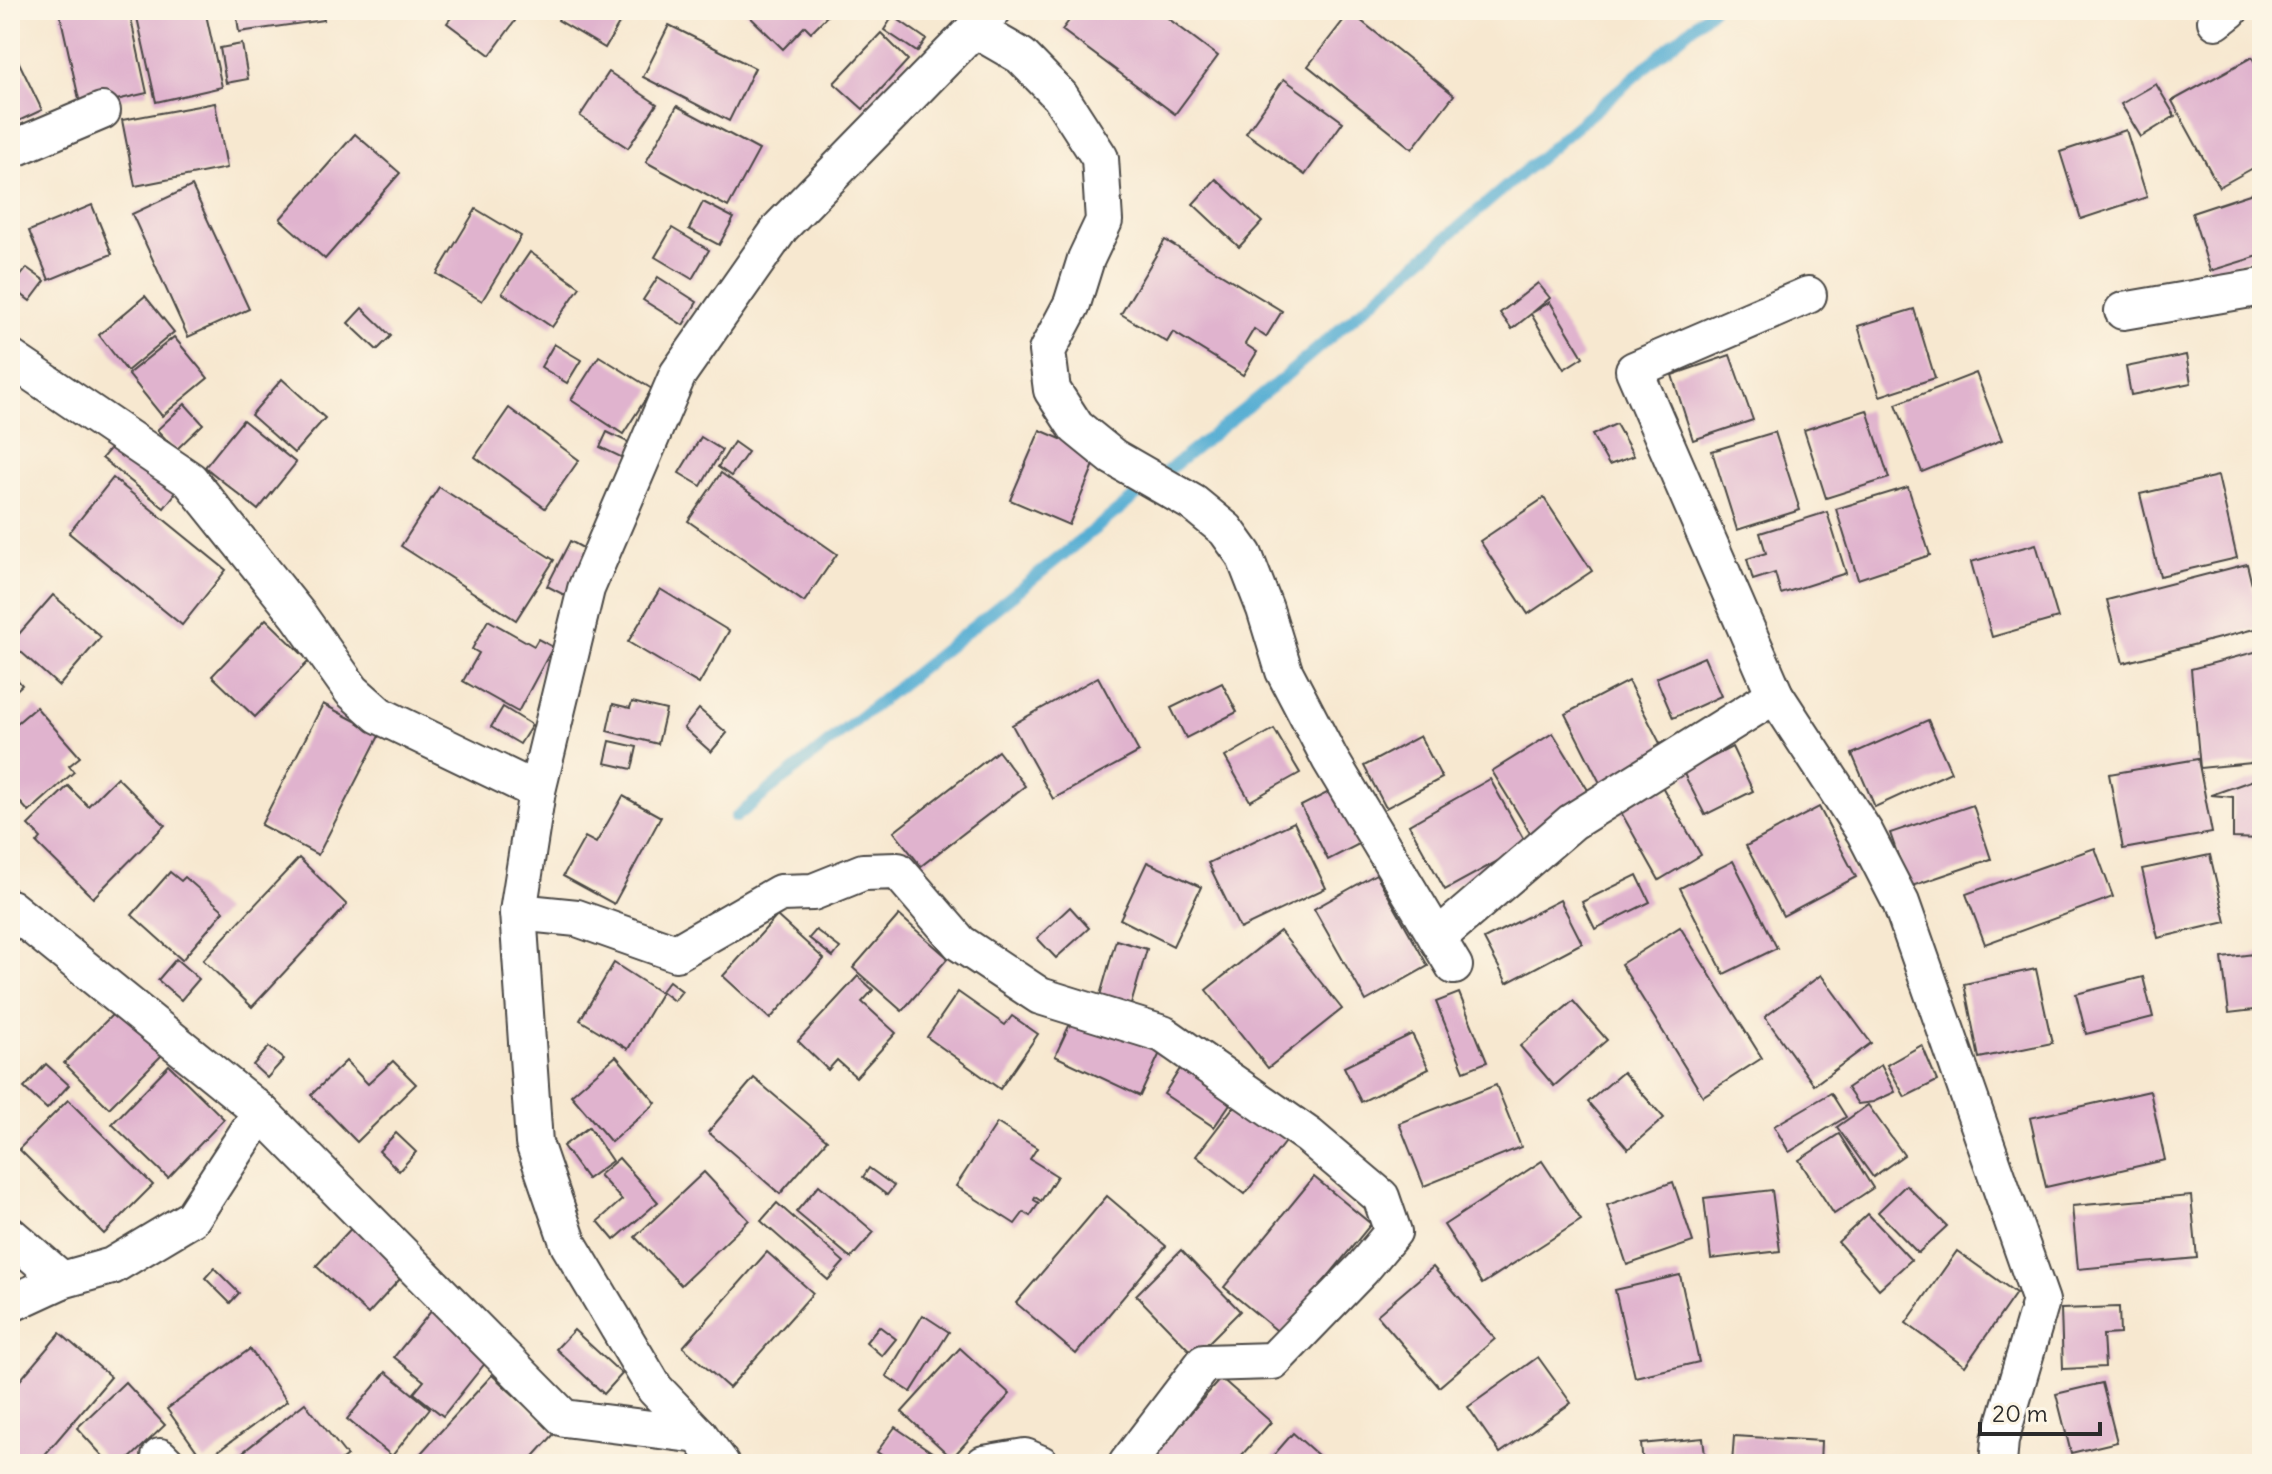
<svg xmlns="http://www.w3.org/2000/svg" width="2272" height="1474" font-family="Delius,sans-serif">
	<style>
		.lines { fill: none; stroke-linecap: round; stroke-linejoin: round }
		.stream { stroke: #56aed3; stroke-width: 12 }
		.building { fill: #e0b3ce }
		.street-casing { stroke: #4a4744; stroke-width: 40 }
		.street { stroke: #fff; stroke-width: 36 }
	</style>
	<rect width="100%" height="100%" fill="#fcf5e5"/>
	<filter id="ink" filterUnits="userSpaceOnUse"><feTurbulence type="fractalNoise" baseFrequency=".0125" numOctaves="2"/><feDisplacementMap in="SourceGraphic" scale="16" xChannelSelector="R" yChannelSelector="G"/><feConvolveMatrix kernelMatrix="1 2 1 2 8 2 1 2 1" color-interpolation-filters="sRGB"/></filter>
	<filter id="wash" filterUnits="userSpaceOnUse"><feTurbulence type="fractalNoise" baseFrequency=".006" numOctaves="4" result="noise"/><feDisplacementMap in="SourceGraphic" scale="32" xChannelSelector="R" yChannelSelector="G"/><feGaussianBlur stdDeviation="1.8" result="paint"/><feColorMatrix in="noise" values="0 0 0 0 0 0 0 0 0 0 0 0 0 0 0 0 0 1.4 0 .05"/><feComposite in="paint" operator="in"/></filter>
	<g filter="url(#wash)">
		<rect width="100%" height="100%" fill="#f7e8d0"/>
		<g class="lines">
			<polyline class="stream" points="736,817 1283,378 1712,10"/>
		</g>
		<g id="blocks">
			<g class="building">
				<polygon points="59,10 129,10 147,93 81,108"/>
				<polygon points="149,10 205,10 222,87 156,102 136,13"/>
				<polygon points="236,10 322,10 324,20 239,32"/>
				<polygon points="457,10 500,10 515,21 490,55 447,23"/>
				<polygon points="563,10 627,10 605,48 558,20"/>
				<polygon points="743,10 833,10 811,32 805,26 783,49"/>
				<polygon points="1077,10 1157,10 1218,56 1175,114 1062,30"/>
				<polygon points="1350,12 1454,95 1412,149 1308,66"/>
				<polygon points="893,16 926,39 917,52 884,30"/>
				<polygon points="669,25 755,68 729,121 643,77"/>
				<polygon points="881,33 908,60 863,109 834,83"/>
				<polygon points="242,44 248,79 226,83 220,48"/>
				<polygon points="12,48 42,110 10,125 10,49"/>
				<polygon points="2252,57 2262,76 2262,163 2219,187 2172,101"/>
				<polygon points="609,72 657,104 628,148 580,116"/>
				<polygon points="1284,79 1343,122 1305,175 1246,133"/>
				<polygon points="2156,84 2175,116 2141,137 2121,104"/>
				<polygon points="215,103 227,168 135,186 122,120"/>
				<polygon points="677,106 759,150 728,207 646,162"/>
				<polygon points="2126,130 2147,197 2081,219 2060,152"/>
				<polygon points="355,134 400,173 325,259 280,219"/>
				<polygon points="1216,179 1262,222 1239,247 1193,204"/>
				<polygon points="192,186 249,309 188,337 132,214"/>
				<polygon points="2262,190 2262,255 2210,271 2192,213"/>
				<polygon points="703,202 734,218 719,245 689,229"/>
				<polygon points="92,205 112,254 49,280 29,231"/>
				<polygon points="476,209 521,236 482,301 437,274"/>
				<polygon points="672,228 709,250 692,279 655,257"/>
				<polygon points="1165,240 1282,311 1266,337 1254,329 1245,344 1257,352 1243,375 1173,332 1167,342 1121,314"/>
				<polygon points="530,252 580,287 552,327 502,293"/>
				<polygon points="27,268 45,281 30,301 12,287"/>
				<polygon points="658,277 697,302 683,325 643,300"/>
				<polygon points="1538,283 1550,298 1532,313 1550,302 1583,357 1564,369 1531,314 1512,329 1500,313"/>
				<polygon points="145,296 174,332 127,371 99,335"/>
				<polygon points="362,308 391,336 377,350 348,323"/>
				<polygon points="1914,309 1935,378 1880,396 1858,326"/>
				<polygon points="174,337 208,378 162,416 128,374"/>
				<polygon points="554,344 581,360 567,383 541,367"/>
				<polygon points="1730,355 1753,420 1693,440 1672,375"/>
				<polygon points="2186,355 2191,383 2131,395 2126,367"/>
				<polygon points="599,356 652,389 623,434 571,400"/>
				<polygon points="1976,373 2002,440 1922,472 1896,404"/>
				<polygon points="282,379 325,418 294,453 251,415"/>
				<polygon points="185,404 203,424 176,450 157,430"/>
				<polygon points="509,408 579,460 545,508 475,457"/>
				<polygon points="1867,410 1889,478 1826,498 1804,430"/>
				<polygon points="243,420 296,463 258,510 205,467"/>
				<polygon points="1616,424 1634,456 1609,465 1592,435"/>
				<polygon points="1040,430 1098,455 1069,525 1010,500"/>
				<polygon points="607,432 634,445 627,460 600,447"/>
				<polygon points="1775,432 1800,510 1737,530 1712,451"/>
				<polygon points="120,437 181,486 164,508 102,458"/>
				<polygon points="701,437 722,450 701,486 679,473"/>
				<polygon points="734,442 748,452 731,476 718,467"/>
				<polygon points="721,473 837,554 804,602 688,521"/>
				<polygon points="2218,476 2237,558 2160,576 2140,494"/>
				<polygon points="113,478 226,570 182,625 69,533"/>
				<polygon points="439,487 554,560 516,620 401,546"/>
				<polygon points="1908,487 1930,555 1858,579 1836,509"/>
				<polygon points="1544,498 1592,571 1528,614 1480,541"/>
				<polygon points="1827,512 1846,573 1781,594 1775,573 1753,580 1747,559 1766,553 1760,533"/>
				<polygon points="570,541 596,555 572,599 547,586"/>
				<polygon points="2036,544 2058,618 1992,637 1971,562"/>
				<polygon points="2247,564 2262,627 2123,663 2107,600"/>
				<polygon points="660,589 729,631 699,684 628,642"/>
				<polygon points="53,595 101,637 59,686 11,643"/>
				<polygon points="266,619 309,661 255,717 212,676"/>
				<polygon points="488,620 534,646 538,639 553,647 518,712 463,681 479,653 472,649"/>
				<polygon points="2262,650 2262,762 2200,768 2191,669"/>
				<polygon points="1704,657 1721,696 1673,718 1656,678"/>
				<polygon points="10,671 22,685 10,696"/>
				<polygon points="1098,677 1139,752 1053,799 1012,725"/>
				<polygon points="1628,681 1665,753 1602,787 1565,714"/>
				<polygon points="1222,683 1237,712 1186,738 1171,708"/>
				<polygon points="632,702 666,710 658,744 607,731 613,704 630,708"/>
				<polygon points="323,704 380,734 318,855 261,825"/>
				<polygon points="36,707 80,757 69,766 74,772 29,812 10,791 10,729"/>
				<polygon points="503,707 532,725 520,744 491,727"/>
				<polygon points="699,709 727,733 711,752 684,728"/>
				<polygon points="1928,720 1951,772 1875,807 1852,754"/>
				<polygon points="1274,729 1300,773 1250,801 1225,757"/>
				<polygon points="1553,733 1594,800 1533,838 1492,771"/>
				<polygon points="1420,736 1442,778 1386,808 1364,766"/>
				<polygon points="610,741 637,747 632,769 605,763"/>
				<polygon points="1732,747 1753,791 1705,815 1683,772"/>
				<polygon points="998,751 1025,786 921,866 894,832"/>
				<polygon points="2198,759 2212,833 2123,849 2109,774"/>
				<polygon points="117,777 165,825 93,898 37,843 41,838 28,825 68,786 88,806"/>
				<polygon points="2262,777 2262,839 2233,838 2233,797 2211,795"/>
				<polygon points="1490,779 1527,845 1445,890 1409,825"/>
				<polygon points="1660,783 1701,855 1659,880 1618,807"/>
				<polygon points="1335,789 1361,843 1328,860 1301,806"/>
				<polygon points="623,796 661,817 614,904 563,876 585,837 596,843"/>
				<polygon points="1973,805 1991,859 1909,887 1890,833"/>
				<polygon points="1819,807 1856,877 1783,916 1746,846"/>
				<polygon points="1294,822 1326,888 1240,929 1208,863"/>
				<polygon points="2095,848 2113,897 1985,944 1966,894"/>
				<polygon points="2210,855 2226,922 2158,938 2142,869"/>
				<polygon points="299,858 347,905 252,1007 203,960"/>
				<polygon points="1733,861 1777,948 1724,974 1680,888"/>
				<polygon points="1147,862 1201,887 1173,946 1120,919"/>
				<polygon points="170,872 181,881 185,877 224,911 182,960 132,915"/>
				<polygon points="1376,874 1428,966 1366,1001 1314,909"/>
				<polygon points="1637,875 1650,902 1595,929 1582,902"/>
				<polygon points="1560,900 1582,943 1507,983 1484,939"/>
				<polygon points="1070,907 1089,928 1056,958 1037,938"/>
				<polygon points="899,915 948,958 902,1011 853,968"/>
				<polygon points="777,916 824,959 770,1019 723,976"/>
				<polygon points="1680,927 1762,1058 1703,1096 1621,964"/>
				<polygon points="816,930 840,948 833,957 809,938"/>
				<polygon points="1280,931 1342,1009 1268,1068 1206,990"/>
				<polygon points="1116,940 1147,949 1130,1008 1099,999"/>
				<polygon points="2262,953 2262,1009 2229,1013 2222,958"/>
				<polygon points="176,959 199,979 181,1000 158,980"/>
				<polygon points="614,963 661,993 628,1049 580,1020"/>
				<polygon points="2036,969 2052,1043 1979,1058 1964,984"/>
				<polygon points="1821,975 1871,1043 1814,1085 1765,1017"/>
				<polygon points="858,976 873,990 862,1002 896,1033 856,1077 837,1060 828,1070 798,1041"/>
				<polygon points="2143,977 2153,1017 2086,1034 2076,994"/>
				<polygon points="669,981 682,991 674,1001 661,991"/>
				<polygon points="958,992 1005,1025 1012,1016 1038,1034 1000,1089 927,1037"/>
				<polygon points="1459,993 1487,1062 1464,1071 1436,1002"/>
				<polygon points="1573,1001 1607,1040 1554,1086 1520,1046"/>
				<polygon points="119,1008 164,1053 109,1108 64,1063"/>
				<polygon points="1075,1013 1160,1053 1140,1096 1055,1056"/>
				<polygon points="1412,1034 1429,1069 1361,1102 1344,1067"/>
				<polygon points="1922,1045 1937,1081 1905,1097 1887,1065"/>
				<polygon points="269,1047 284,1059 267,1078 253,1065"/>
				<polygon points="616,1056 656,1103 611,1142 571,1095"/>
				<polygon points="346,1061 368,1084 393,1061 416,1084 357,1142 311,1095"/>
				<polygon points="1185,1061 1236,1095 1214,1127 1164,1094"/>
				<polygon points="46,1064 69,1085 47,1109 24,1088"/>
				<polygon points="169,1065 224,1119 168,1178 112,1124"/>
				<polygon points="1881,1065 1895,1092 1873,1102 1858,1104 1847,1088"/>
				<polygon points="1623,1072 1664,1118 1628,1149 1588,1102"/>
				<polygon points="754,1078 827,1140 780,1194 708,1132"/>
				<polygon points="1496,1085 1521,1147 1424,1186 1399,1123"/>
				<polygon points="2150,1091 2165,1160 2046,1187 2030,1118"/>
				<polygon points="1831,1093 1846,1117 1789,1152 1774,1126"/>
				<polygon points="68,1100 153,1185 104,1234 19,1149"/>
				<polygon points="1238,1101 1287,1139 1245,1194 1196,1156"/>
				<polygon points="1868,1105 1904,1155 1873,1177 1837,1127"/>
				<polygon points="997,1123 1037,1148 1030,1159 1057,1176 1041,1201 1035,1197 1034,1200 1039,1203 1030,1216 1024,1212 1015,1224 956,1186"/>
				<polygon points="589,1127 612,1161 587,1179 563,1146"/>
				<polygon points="396,1133 416,1152 399,1171 379,1151"/>
				<polygon points="1839,1134 1873,1188 1834,1214 1799,1160"/>
				<polygon points="619,1158 658,1202 614,1240 598,1221 622,1200 599,1175"/>
				<polygon points="1542,1161 1581,1220 1482,1284 1444,1225"/>
				<polygon points="869,1168 894,1186 887,1195 863,1177"/>
				<polygon points="704,1172 749,1220 681,1285 635,1237"/>
				<polygon points="1314,1177 1371,1224 1281,1334 1224,1287"/>
				<polygon points="1673,1182 1693,1242 1627,1265 1607,1205"/>
				<polygon points="819,1185 874,1232 851,1258 796,1212"/>
				<polygon points="1906,1185 1947,1226 1918,1253 1878,1212"/>
				<polygon points="1772,1190 1780,1251 1711,1259 1704,1198"/>
				<polygon points="1107,1196 1166,1246 1076,1354 1016,1303"/>
				<polygon points="2191,1196 2197,1258 2078,1269 2072,1206"/>
				<polygon points="777,1203 844,1262 828,1280 761,1221"/>
				<polygon points="1868,1214 1911,1260 1879,1289 1838,1242"/>
				<polygon points="359,1220 410,1268 368,1314 316,1266"/>
				<polygon points="1181,1250 1240,1311 1195,1356 1136,1295"/>
				<polygon points="1957,1251 2016,1293 1965,1366 1906,1323"/>
				<polygon points="767,1252 813,1293 729,1388 683,1347"/>
				<polygon points="1433,1267 1495,1339 1439,1387 1377,1315"/>
				<polygon points="214,1268 239,1293 230,1303 205,1278"/>
				<polygon points="1680,1275 1699,1362 1635,1377 1615,1290"/>
				<polygon points="2119,1307 2120,1334 2103,1335 2105,1367 2063,1369 2061,1309"/>
				<polygon points="432,1310 490,1357 443,1416 414,1393 424,1381 394,1357"/>
				<polygon points="923,1315 949,1332 911,1392 886,1376"/>
				<polygon points="879,1326 896,1339 882,1356 866,1342"/>
				<polygon points="574,1330 622,1374 604,1394 556,1349"/>
				<polygon points="60,1333 111,1377 37,1464 22,1464 10,1454 10,1392"/>
				<polygon points="960,1348 1010,1394 952,1458 902,1412"/>
				<polygon points="250,1349 287,1401 204,1461 167,1409"/>
				<polygon points="1538,1357 1571,1403 1500,1453 1468,1407"/>
				<polygon points="386,1372 430,1408 392,1456 347,1419"/>
				<polygon points="492,1375 555,1433 527,1464 411,1464"/>
				<polygon points="1221,1378 1271,1422 1234,1464 1146,1464"/>
				<polygon points="125,1382 165,1425 124,1464 110,1464 77,1428"/>
				<polygon points="2102,1383 2117,1442 2071,1453 2056,1394"/>
				<polygon points="305,1403 347,1456 337,1464 238,1464 242,1461 238,1456"/>
				<polygon points="895,1427 942,1459 938,1464 895,1464 877,1452"/>
				<polygon points="1293,1433 1328,1464 1266,1464"/>
				<polygon points="1734,1436 1821,1441 1820,1464 1732,1464"/>
				<polygon points="1703,1438 1706,1464 1643,1464 1641,1444"/>
			</g>
		</g>
	</g>
	<g filter="url(#ink)">
		<use href="#blocks" fill-opacity="0" stroke="#4a4744" stroke-width="2"/>
		<g class="lines">
			<g class="street-casing">
				<g id="street">
					<polyline points="2216,21 2230,10"/>
					<polyline points="976,30 1021,56 1060,96 1100,158 1104,221 1086,259 1072,304 1047,351 1052,390 1076,427 1113,457 1193,503 1226,530 1244,555 1265,609 1284,671 1330,759 1454,966"/>
					<polyline points="10,150 102,111"/>
					<polyline points="1808,295 1634,370 1775,695 1865,833 1901,903 2041,1301 2000,1440 1998,1464"/>
					<polyline points="2123,311 2262,287"/>
					<polyline points="10,358 190,480 299,616 352,691 379,715 537,791"/>
					<polyline points="10,908 261,1112 564,1418 699,1435"/>
					<polyline points="518,912 577,918 676,953 780,893 813,892 863,872 898,871 960,943 1040,996 1163,1034 1309,1136 1381,1197 1393,1232 1362,1269 1273,1361 1204,1363 1127,1464"/>
					<polyline points="1437,938 1572,822 1775,695"/>
					<polyline points="10,1235 62,1280"/>
					<polyline points="10,1304 62,1280 112,1266 192,1218 261,1112"/>
					<polyline points="160,1457 167,1464"/>
					<polyline points="721,1464 699,1435 655,1389 569,1245 534,1143 518,912 537,791 586,589 678,374 781,227 993,10"/>
					<polyline points="984,1464 1025,1457 1041,1464"/>
				</g>
			</g>
			<use href="#street" class="street"/>
		</g>
	</g>
	<rect width="2272" height="1474" fill="none" stroke="#fcf5e5" stroke-width="40"/>
	<path d="M1980 1422v12h120v-12" fill="none" stroke="#2b2b2b" stroke-width="4"/>
	<text x="1992" y="1422" font-size="24" fill="#2b2b2b" stroke="#fcf5e5" stroke-width="6" paint-order="stroke">20 m</text>
</svg>
